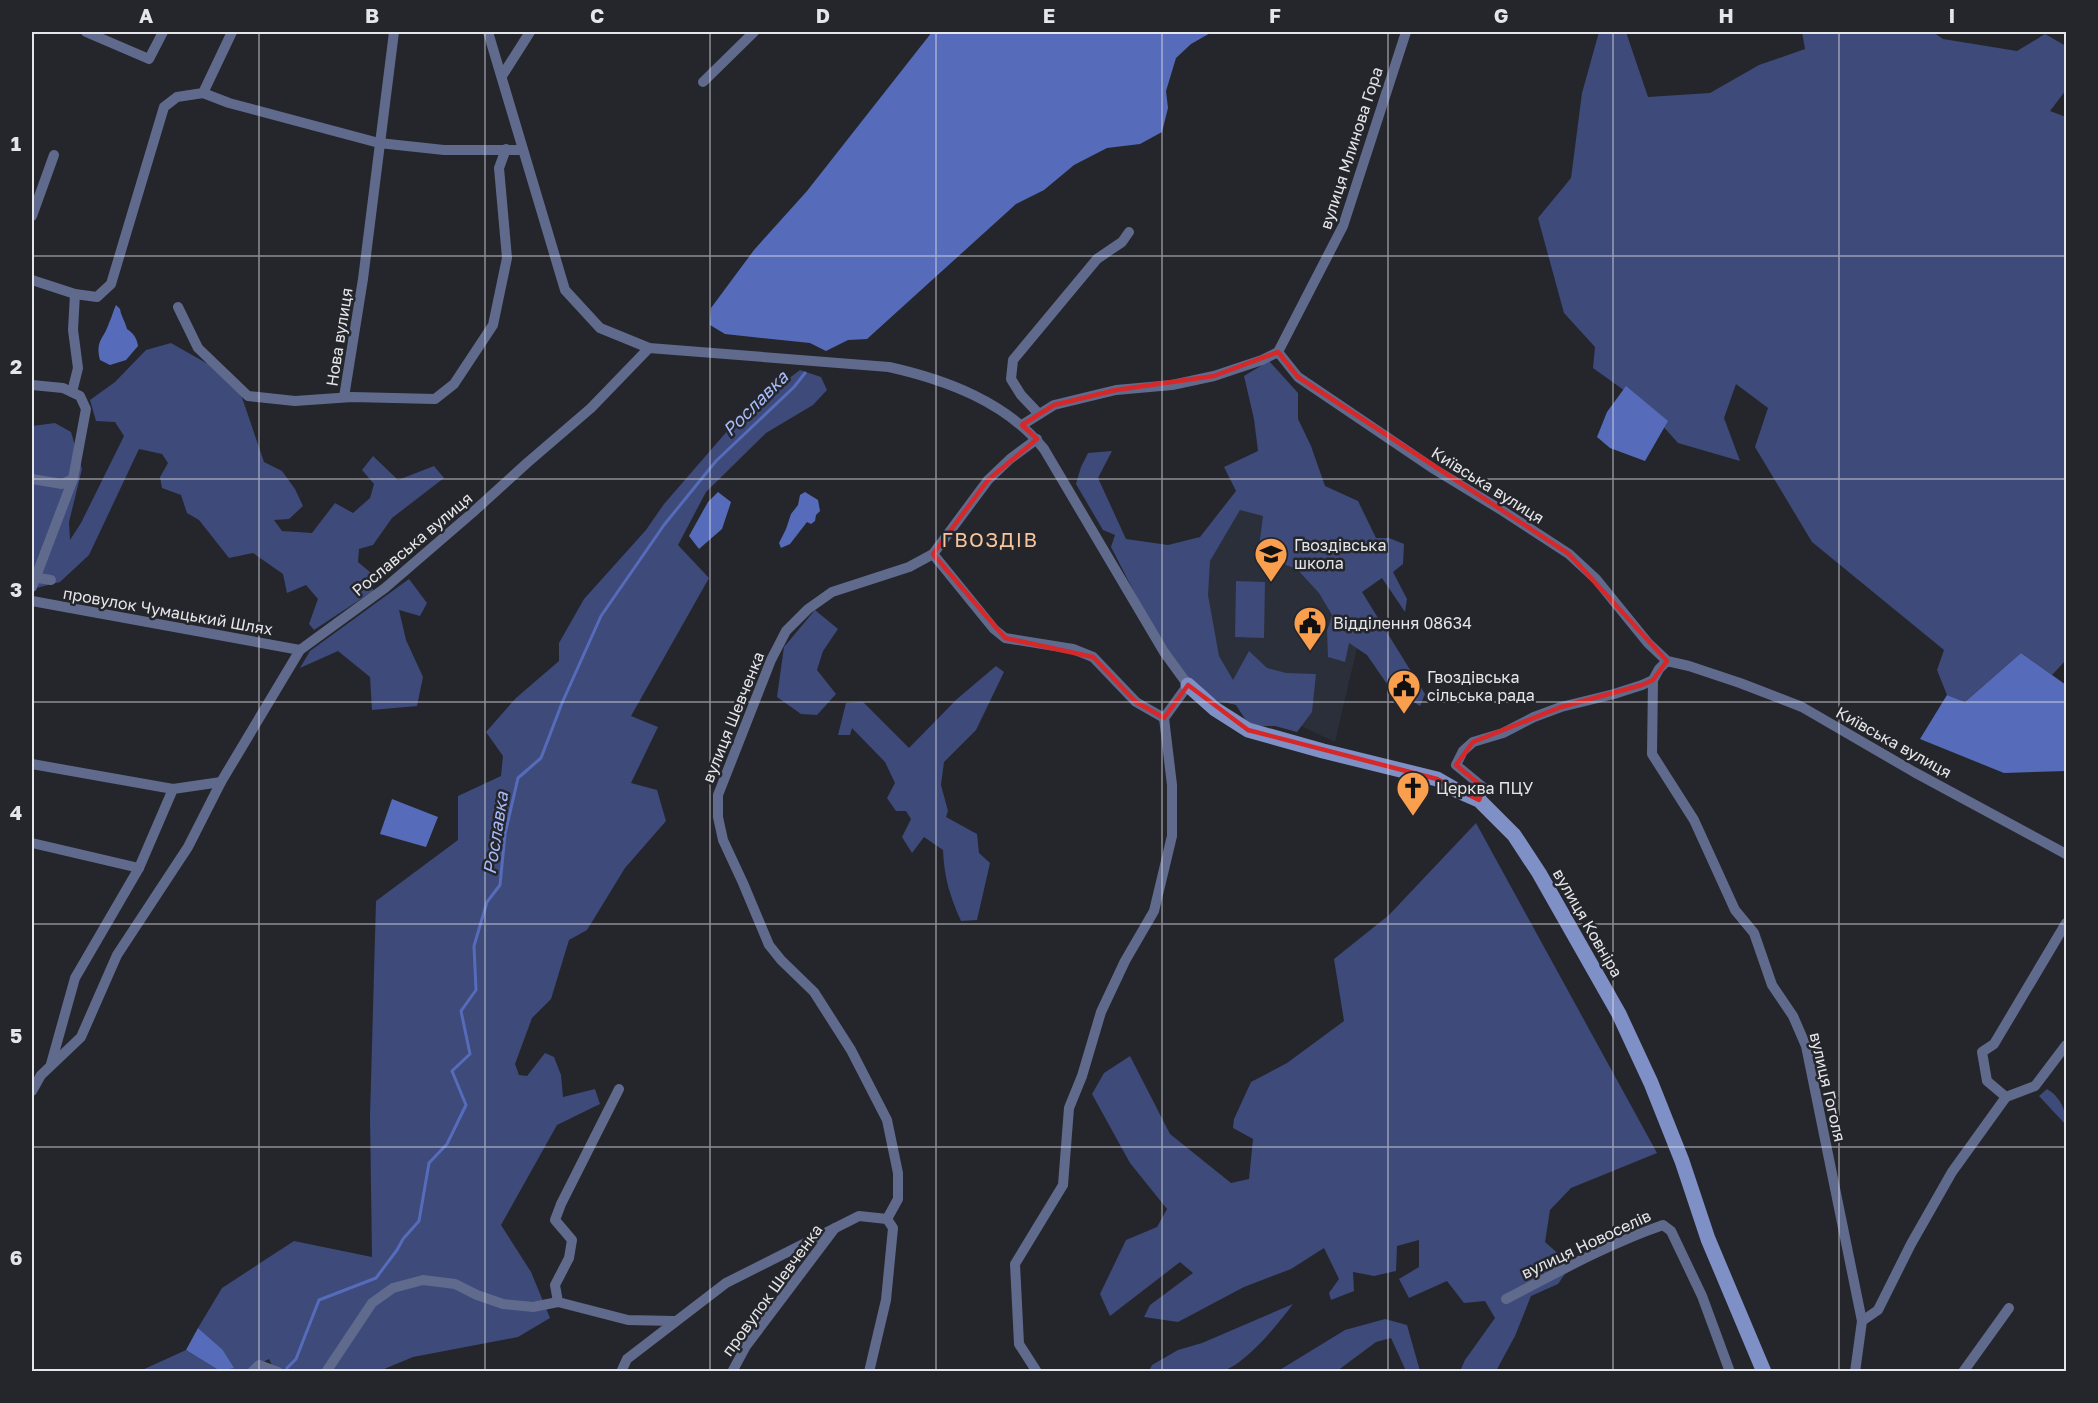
<svg xmlns="http://www.w3.org/2000/svg" width="2098" height="1403" font-family="'Golos Text',sans-serif">
	<style>
		.built { fill: #2b2f39 }
		.green { fill: #3d4a7a }
		.water { fill: #566cba }
		.lines { fill: none; stroke-linecap: round; stroke-linejoin: round }
		.stream { stroke: #566cba; stroke-width: 3 }
		.street { stroke: #5f6a8d; stroke-width: 10 }
		.secondary { stroke: #7f90c7; stroke-width: 15 }
		.marked { fill: none; stroke: #d62828; stroke-width: 4.5; stroke-linejoin: round }
		.grid { fill: none; stroke: #e5e6e9; stroke-width: 1.5; stroke-opacity: 0.55 }
		.labels { text-anchor: middle; dominant-baseline: central; stroke-width: 5; stroke-linejoin: round; paint-order: stroke }
		.street-label { font-size: 16px; fill: #e5e6e9; stroke: #25262b }
		.poi-label { font-size: 16px; fill: #e5e6e9; stroke: #25262b; text-anchor: start }
		.water-label { font-size: 18px; font-style: italic; fill: #a7bbfb; stroke: #25262b }
		.quarter-label { font-size: 20px; letter-spacing: 1.5px; fill: #f9c59c; stroke: #25262b }
		.neatline { fill: none; stroke: #e5e6e9; stroke-width: 2 }
		.grid-label { font-size: 20px; text-anchor: middle; font-weight: bold; fill: #e5e6e9 }
	</style>
	<rect width="100%" height="100%" fill="#25262b"/>
	<polygon class="built" points="1257,475 1362,626 1335,742 1202,679 1205,540"/>
	<g class="green">
		<polygon points="1599,32 1626,32 1648,97 1710,93 1759,65 1805,49 1802,32 1933,32 1943,39 2017,51 2045,34 2066,46 2066,90 2050,111 2066,117 2066,660 2052,675 2021,653 1965,702 1947,695 1937,670 1944,650 1812,542 1755,447 1768,408 1736,384 1724,418 1740,461 1678,443 1653,415 1625,391 1593,368 1595,347 1564,313 1538,218 1571,178 1582,93"/>
		<polygon points="171,343 236,380 264,462 282,471 295,489 303,506 289,519 274,520 282,531 312,533 335,503 353,513 370,498 374,484 362,470 373,456 398,480 434,466 444,478 392,518 373,545 359,549 358,562 370,572 373,591 314,630 309,624 318,599 306,585 287,593 283,574 253,553 229,558 199,520 187,513 181,495 162,488 160,477 168,463 162,454 139,449 89,555 60,582 32,589 32,426 55,423 71,432 82,469 69,522 70,540 81,523 124,436 115,422 96,421 90,400 115,382 146,350"/>
		<path d="M1269,361L1298,393V419L1311,446L1325,486L1358,501L1376,538H1389L1404,544L1403,564L1393,572L1407,599L1405,612L1382,578L1362,592L1425,694L1420,706L1407,697L1398,700L1367,655L1349,643L1345,662L1328,657L1327,631L1332,615L1319,593L1297,569L1258,555L1263,516L1240,510L1210,561L1208,595L1219,656L1233,680L1249,651L1267,668L1286,673L1316,674L1312,712L1297,732L1275,726H1254L1245,719L1236,705C1229,703 1220,702 1214,699C1173,678 1133,588 1111,547L1115,535L1103,530L1076,484L1081,467L1088,453L1112,451L1098,478L1126,539L1168,545L1200,537L1236,491L1224,467L1258,451L1254,419L1244,376Z"/>
		<polygon points="800,370 821,377 827,390 813,405 766,433 706,492 678,545 709,578 631,716 658,727 631,783 657,790 666,821 625,868 587,930 569,940 551,999 532,1018 515,1064 519,1075 527,1076 545,1053 554,1057 561,1075 563,1097 595,1089 600,1104 557,1125 501,1225 531,1272 550,1318 518,1337 413,1357 377,1372 275,1371 269,1359 245,1371 221,1371 222,1349 198,1328 222,1288 294,1241 372,1257 370,1117 376,901 458,840 458,796 501,776 503,756 486,732 516,698 559,661 559,643 584,599 646,530 664,504 742,414"/>
		<polygon points="409,579 427,603 420,616 399,610 406,640 423,677 417,706 372,710 370,677 338,651 300,668 310,651"/>
		<polygon points="1236,581 1265,582 1264,638 1235,637"/>
		<polygon points="815,610 838,629 823,651 817,670 836,694 817,715 801,714 777,697 784,647"/>
		<path d="M996,666L1004,672L976,730L944,762L941,785L948,811L946,817L977,834L979,853L990,863L977,920L961,921C950,897 944,877 943,850L924,837L912,853L902,837L911,819L906,811H896L887,798L895,783L885,762L852,728L850,735H838L846,703L863,702L909,748L957,699Z"/>
		<polygon points="1476,823 1657,1153 1571,1188 1550,1210 1545,1242 1571,1265 1558,1284 1531,1296 1515,1336 1496,1371 1460,1371 1465,1360 1495,1318 1485,1301 1464,1303 1447,1281 1409,1298 1399,1279 1419,1267 1419,1240 1397,1246 1396,1271 1374,1276 1353,1272 1354,1291 1331,1300 1329,1293 1339,1279 1324,1248 1291,1269 1244,1287 1178,1322 1144,1317 1150,1305 1193,1273 1180,1262 1110,1316 1100,1294 1126,1240 1157,1227 1167,1209 1130,1163 1092,1094 1104,1073 1130,1056 1170,1134 1231,1183 1249,1179 1253,1139 1233,1128 1234,1119 1251,1082 1287,1063 1344,1021 1334,959 1389,915"/>
		<path d="M2047,1089C2060,1096 2067,1112 2066,1125L2039,1096Z"/>
		<path d="M1293,1304C1279,1323 1243,1368 1219,1372C1196,1374 1172,1372 1149,1371L1152,1365L1178,1350L1202,1343Z"/>
		<polygon points="1385,1319 1407,1325 1420,1371 1406,1371 1391,1338 1376,1342 1337,1371 1278,1371 1345,1330"/>
		<polygon points="186,1350 220,1371 140,1371"/>
	</g>
	<g class="water">
		<polygon points="932,32 1212,32 1191,44 1176,58 1166,91 1168,108 1162,132 1140,144 1107,148 1074,165 1044,190 1016,204 867,339 848,340 826,351 810,343 725,334 710,325 711,308 754,250 807,191"/>
		<path d="M116,305L120,309C121,316 125,321 127,329C133,333 137,338 138,346L126,360L110,365L100,360C95,340 104,339 109,323C112,317 113,311 116,305Z"/>
		<polygon points="1626,386 1668,421 1645,461 1610,448 1597,437 1607,412"/>
		<polygon points="718,492 731,502 722,529 699,549 689,536 708,502"/>
		<polygon points="805,492 818,500 820,511 816,515 815,521 811,524 807,522 790,544 781,548 779,543 786,529 791,514 798,505 800,495"/>
		<polygon points="2021,653 2066,685 2066,771 2004,773 1920,739 1947,695 1965,702"/>
		<polygon points="392,799 438,817 426,847 380,834"/>
		<polygon points="198,1328 222,1349 234,1368 220,1371 186,1350"/>
	</g>
	<g class="lines">
		<polyline class="stream" points="287,1368 296,1359 319,1300 376,1278 397,1250 403,1239 419,1221 429,1163 447,1144 466,1105 452,1071 470,1054 461,1011 476,990 474,946 487,902 500,885 505,834 518,778 541,758 562,703 601,616 664,525 716,461 794,387 805,373"/>
		<g class="street">
			<polyline points="86,32 149,59 163,32"/>
			<path d="M488,32L565,290L600,328L649,348L889,367C947,380 1006,402 1044,449L1164,652L1188,685L1164,718L1172,785V836L1154,911L1125,961L1101,1012L1082,1076L1069,1108L1063,1185L1015,1264L1019,1344L1037,1372"/>
			<polyline points="502,76 530,32"/>
			<polyline points="703,82 754,32"/>
			<polyline points="203,93 229,103 379,143 444,150 523,150"/>
			<polyline points="32,216 54,155"/>
			<polyline points="32,280 75,294 97,297 111,284 164,107 177,97 203,93 232,32"/>
			<polyline points="178,307 198,348 248,396 295,401 352,397 435,399 454,384 493,325 507,258 499,168 506,149"/>
			<polyline points="1278,352 1298,377 1434,469 1503,511 1569,554 1596,579 1648,643 1667,661 1689,666 1740,683 1802,707 1914,772 2066,854"/>
			<polyline points="32,385 63,388 80,396 86,409 73,479 62,484 32,479"/>
			<polyline points="72,392 78,368 73,330 75,294"/>
			<polyline points="344,397 363,279 394,32"/>
			<polyline points="1039,414 1021,395 1011,379 1013,360 1097,259 1122,242 1129,232"/>
			<polyline points="1022,425 1054,405 1116,390 1172,385 1214,376 1262,360 1278,352 1343,226 1406,32"/>
			<polyline points="933,554 994,629 1005,638 1073,649 1093,657 1136,702 1164,718"/>
			<polyline points="32,577 51,580"/>
			<polyline points="32,587 73,479"/>
			<polyline points="32,601 300,650"/>
			<polyline points="1653,680 1652,754 1694,820 1735,910 1754,933 1772,985 1793,1016 1806,1046 1862,1321 1855,1372"/>
			<polyline points="32,764 173,789 221,782"/>
			<polyline points="1479,800 1484,788 1456,765 1463,751 1473,742 1503,733 1534,717 1561,707 1614,694 1642,685 1653,680 1659,669 1667,661"/>
			<polyline points="32,843 139,868"/>
			<polyline points="51,1064 75,978 139,868 173,789"/>
			<polyline points="619,1089 561,1204 555,1220 572,1240 569,1258 555,1285 558,1302 628,1320 674,1321"/>
			<polyline points="32,1091 41,1075 81,1037 117,955 188,847 221,782 300,650 385,588 472,513 527,463 591,408 649,348"/>
			<polyline points="2006,1097 1987,1081 1982,1052 1994,1044 2066,923"/>
			<polyline points="2006,1097 2035,1086 2066,1045"/>
			<path d="M1506,1299C1558,1272 1608,1244 1663,1225L1671,1231L1702,1296L1730,1372"/>
			<polyline points="1862,1321 1878,1310 1911,1244 1952,1172 2006,1097"/>
			<polyline points="252,1372 259,1365 278,1372"/>
			<polyline points="326,1372 372,1303 393,1288 423,1280 455,1284 477,1295 503,1304 533,1307 558,1302"/>
			<polyline points="621,1372 627,1359 726,1283 859,1216 887,1219"/>
			<polyline points="732,1372 746,1346 835,1228"/>
			<polyline points="869,1372 886,1300 893,1228 887,1219 898,1199 898,1173 887,1120 851,1050 814,992 781,960 769,945 743,883 723,840 718,817 718,795 771,660 786,631 808,609 832,592 909,567 933,554 988,480 1010,459 1037,439"/>
			<polyline points="1963,1372 2009,1308"/>
		</g>
		<polyline class="secondary" points="1188,685 1215,709 1248,730 1323,751 1437,779 1456,790 1479,800 1514,835 1539,873 1619,1014 1651,1083 1682,1161 1708,1239 1764,1372"/>
	</g>
	<path class="marked" d="M1278,352L1298,377L1569,554L1667,661L1653,680L1642,685L1561,707L1473,742L1456,765L1484,788L1479,800L1437,779L1248,730L1188,685L1164,718L1136,702L1093,657L1005,638L933,554L988,480L1037,439L1022,425L1054,405L1116,390L1214,376Z"/>
	<path class="grid" d="M259,32V1372M485,32V1372M710,32V1372M936,32V1372M1162,32V1372M1388,32V1372M1613,32V1372M1839,32V1372M32,256H2066M32,479H2066M32,702H2066M32,924H2066M32,1147H2066"/>
	<defs>
		<g id="school-pin" transform="scale(1.725)"><path d="M0 17L-7.5 6A9.5 9.5 0 1 1 7.5 6Z" fill="#f99f4d" stroke="#25262b"/><path d="M0-5L7-2L0 1L-7-2ZM-4 1L0 2.5L4 1V4Q0 6-4 4Z" fill="#111"/></g>
		<g id="civic-pin" transform="scale(1.725)"><path d="M0 17L-7.5 6A9.5 9.5 0 1 1 7.5 6Z" fill="#f99f4d" stroke="#25262b"/><path d="M-.6-6.5H3V-4.5H.6V-3L4-1V1h2V6H-6V1h2V-1L-.6-3ZM-1.2 2.5V6h2.4V2.5Z" fill="#111"/></g>
		<g id="church-pin" transform="scale(1.725)"><path d="M0 17L-7.5 6A9.5 9.5 0 1 1 7.5 6Z" fill="#f99f4d" stroke="#25262b"/><path d="M-1.2-6h2.4v3.5h3.3v2.4h-3.3V6h-2.4V-.1h-3.3v-2.4h3.3Z" fill="#111"/></g>
	</defs>
	<g fill-rule="evenodd">
		<use href="#school-pin" x="1271" y="554"/>
		<use href="#civic-pin" x="1310" y="623"/>
		<use href="#civic-pin" x="1404" y="686"/>
		<use href="#church-pin" x="1413" y="788"/>
	</g>
	<g class="labels">
		<g class="street-label">
			<text transform="translate(1351 148) rotate(-72)">вулиця Млинова Гора</text>
			<text transform="translate(339 337) rotate(-81)">Нова вулиця</text>
			<text transform="translate(1488 485) rotate(32)">Київська вулиця</text>
			<text transform="translate(412 544) rotate(-40)">Рославська вулиця</text>
			<text transform="translate(168 611) rotate(10)">провулок Чумацький Шлях</text>
			<text transform="translate(733 717) rotate(-68)">вулиця Шевченка</text>
			<text transform="translate(1894 742) rotate(29)">Київська вулиця</text>
			<text transform="translate(1588 923) rotate(60)">вулиця Ковніра</text>
			<text transform="translate(1828 1087) rotate(77)">вулиця Гоголя</text>
			<text transform="translate(1586 1244) rotate(-25)">вулиця Новоселів</text>
			<text transform="translate(772 1290) rotate(-54)">провулок Шевченка</text>
		</g>
		<g class="poi-label">
			<text x="1294" y="545">Гвоздівська<tspan x="1294" dy="18">школа</tspan></text>
			<text x="1333" y="623">Відділення 08634</text>
			<text x="1427" y="677">Гвоздівська<tspan x="1427" dy="18">сільська рада</tspan></text>
			<text x="1436" y="788">Церква ПЦУ</text>
		</g>
		<g class="water-label">
			<text transform="translate(755 403) rotate(-45)">Рославка</text>
			<text transform="translate(495 833) rotate(-81)">Рославка</text>
		</g>
		<g class="quarter-label">
			<text x="990" y="539">ГВОЗДІВ</text>
		</g>
	</g>
	<rect width="2098" height="1403" fill="none" stroke="#25262b" stroke-width="66"/>
	<rect x="33" y="33" width="2032" height="1337" class="neatline"/>
	<g class="grid-label">
		<text x="146" y="23">A</text>
		<text x="372" y="23">B</text>
		<text x="597" y="23">C</text>
		<text x="823" y="23">D</text>
		<text x="1049" y="23">E</text>
		<text x="1275" y="23">F</text>
		<text x="1501" y="23">G</text>
		<text x="1726" y="23">H</text>
		<text x="1952" y="23">I</text>
		<text x="16" y="151">1</text>
		<text x="16" y="374">2</text>
		<text x="16" y="597">3</text>
		<text x="16" y="820">4</text>
		<text x="16" y="1043">5</text>
		<text x="16" y="1265">6</text>
	</g>
</svg>
